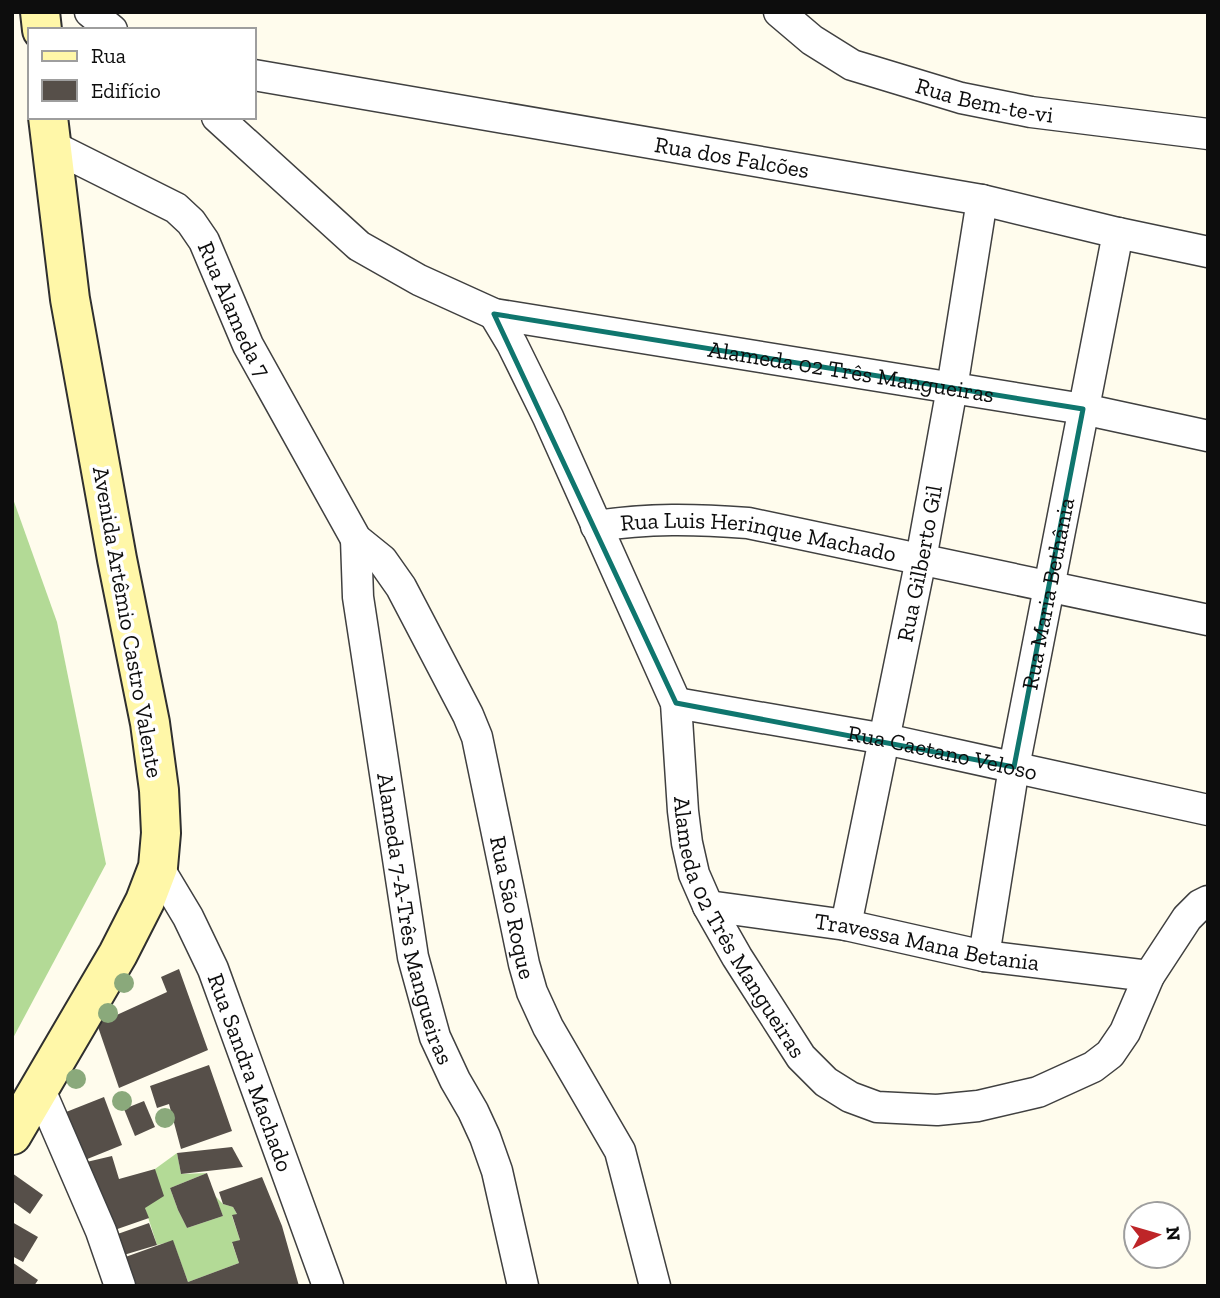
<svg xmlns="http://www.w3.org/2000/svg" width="1220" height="1298" font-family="'Zilla Slab',serif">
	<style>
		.forest { fill: #b3da96 }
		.building { fill: #564f49 }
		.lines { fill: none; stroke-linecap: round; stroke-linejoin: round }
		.minor-casing { stroke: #404040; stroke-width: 33 }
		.secondary-casing { stroke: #2f2f2f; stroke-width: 42 }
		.minor { stroke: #fff; stroke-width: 30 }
		.secondary { stroke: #fff7a8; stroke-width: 38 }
		.tree { fill: #8aa97b }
		.marked { fill: none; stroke: #0f766e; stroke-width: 5; stroke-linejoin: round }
		.labels { text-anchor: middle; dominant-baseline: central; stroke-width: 7; stroke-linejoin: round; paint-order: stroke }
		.street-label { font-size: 23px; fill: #0d0d0d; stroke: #fff }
	</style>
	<rect width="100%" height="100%" fill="#fffced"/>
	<g class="forest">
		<polygon points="12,496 57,622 106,864 12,1040"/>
		<polygon points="177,1153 181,1174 207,1173 170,1188 178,1210 187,1228 223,1216 215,1196 223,1204 233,1207 237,1214 232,1216 240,1240 232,1243 239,1263 188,1282 173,1241 157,1245 145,1208 155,1169"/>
	</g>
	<g class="building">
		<polygon points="179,969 208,1050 119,1088 97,1024 167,992 161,977"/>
		<polygon points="209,1065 232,1131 181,1149 169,1104 157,1108 150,1086"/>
		<polygon points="104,1097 122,1145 75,1164 56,1116"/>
		<polygon points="144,1101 155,1127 135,1136 124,1109"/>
		<polygon points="232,1147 243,1167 181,1174 177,1153"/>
		<polygon points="112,1156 119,1179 155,1169 164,1196 145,1208 149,1218 106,1233 78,1164"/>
		<polygon points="12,1173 43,1195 30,1214 12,1201"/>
		<polygon points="207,1173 223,1216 187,1228 178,1210 170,1188"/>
		<polygon points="262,1177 282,1226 299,1286 244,1286 244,1284 240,1286 125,1286 117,1260 173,1240 188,1282 239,1263 232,1242 240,1240 232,1215 237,1214 233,1207 223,1204 219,1192"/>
		<polygon points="12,1222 38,1237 23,1262 12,1256"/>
		<polygon points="149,1223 157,1245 117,1257 109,1237"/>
		<polygon points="12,1262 38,1280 34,1286 12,1286"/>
	</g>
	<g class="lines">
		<g class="minor-casing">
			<g id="minor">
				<polyline points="90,12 112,30"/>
				<path id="s1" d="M779,12L812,40L852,65L961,98L1031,112L1208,134"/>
				<path id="s2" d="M254,75L982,200L1118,233L1208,252"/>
				<path id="s3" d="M217,117L359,246L419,280L494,314L1083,409L1208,436"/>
				<path id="s4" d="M50,145L176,208L191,222L204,241L248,345L356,539L382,560L401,587L468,715L477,737L524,964L532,992L548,1027L620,1151L655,1286"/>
				<path id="s5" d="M494,314L512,344L548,417L676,703L683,811L687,843L694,874L708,906L737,957L801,1057L826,1082L850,1097L877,1107L937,1110L978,1106L1038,1092L1093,1067L1110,1054L1125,1032L1149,976L1187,918L1200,905L1208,901"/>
				<path id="s6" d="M596,526C649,518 695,519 748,523L1208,620"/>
				<path id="s7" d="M356,539L358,597L413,957L435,1037L455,1080L473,1111L485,1137L497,1171L523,1286"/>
				<path id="s8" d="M676,703L885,739L1208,810"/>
				<path id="s9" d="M158,867L188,917L213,969L328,1286"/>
				<path id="s10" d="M708,906L846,925L984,956L1149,976"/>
				<path id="s11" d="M846,925L921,559L952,388L982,200"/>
				<path id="s12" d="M984,956L1014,767L1118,233"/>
				<polyline points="40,1090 101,1231 120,1286"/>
			</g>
		</g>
		<g class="secondary-casing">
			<g id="secondary">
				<polyline points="40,12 42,30"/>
				<polyline points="12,1135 118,954 145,901 158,867 161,833 159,790 150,723 117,559 70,299 48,117"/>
			</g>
		</g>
		<use href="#minor" class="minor"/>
		<use href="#secondary" class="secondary"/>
	</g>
	<g class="tree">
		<circle cx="124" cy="983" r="10"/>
		<circle cx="108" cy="1013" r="10"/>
		<circle cx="76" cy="1079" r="10"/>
		<circle cx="122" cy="1101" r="10"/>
		<circle cx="165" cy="1118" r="10"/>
	</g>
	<path class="marked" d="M494,314L1083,409L1014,767L676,703Z"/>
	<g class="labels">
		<g class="street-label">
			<text stroke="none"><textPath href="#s1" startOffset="228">Rua Bem-te-vi</textPath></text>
			<text stroke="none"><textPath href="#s2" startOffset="485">Rua dos Falcões</textPath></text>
			<text stroke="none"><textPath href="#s4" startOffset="259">Rua Alameda 7</textPath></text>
			<text stroke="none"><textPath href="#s3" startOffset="705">Alameda 02 Três Mangueiras</textPath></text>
			<text stroke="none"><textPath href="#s6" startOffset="164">Rua Luis Herinque Machado</textPath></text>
			<text stroke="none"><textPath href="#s11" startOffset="369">Rua Gilberto Gil</textPath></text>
			<text stroke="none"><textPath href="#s12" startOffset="368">Rua Maria Bethânia</textPath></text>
			<text transform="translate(128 622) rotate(80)">Avenida Artêmio Castro Valente</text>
			<text stroke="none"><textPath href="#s8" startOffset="271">Rua Caetano Veloso</textPath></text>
			<text stroke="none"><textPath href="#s4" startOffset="928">Rua São Roque</textPath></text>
			<text stroke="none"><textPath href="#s7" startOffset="385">Alameda 7-A-Três Mangueiras</textPath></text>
			<text stroke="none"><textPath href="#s5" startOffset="668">Alameda 02 Três Mangueiras</textPath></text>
			<text stroke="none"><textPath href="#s10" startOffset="222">Travessa Mana Betania</textPath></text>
			<text stroke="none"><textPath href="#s9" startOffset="226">Rua Sandra Machado</textPath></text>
		</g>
	</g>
	<rect width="1220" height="1298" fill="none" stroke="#0d0d0d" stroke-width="28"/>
	<rect x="28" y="28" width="228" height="91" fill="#ffffff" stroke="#9e9e9e" stroke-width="2"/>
	<rect x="42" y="51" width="35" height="10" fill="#fff7a8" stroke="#9e9e9e" stroke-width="2"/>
	<text x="91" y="63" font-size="21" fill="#0d0d0d">Rua</text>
	<rect x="42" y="80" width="35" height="21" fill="#564f49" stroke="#9e9e9e" stroke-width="2"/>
	<text x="91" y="98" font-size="21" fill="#0d0d0d">Edifício</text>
	<g transform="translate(1157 1235) rotate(85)"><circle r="33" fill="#ffffff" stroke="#9e9e9e" stroke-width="2"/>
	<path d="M0-5L12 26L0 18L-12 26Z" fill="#be2528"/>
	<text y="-10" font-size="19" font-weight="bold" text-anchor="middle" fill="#0d0d0d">N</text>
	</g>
</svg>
